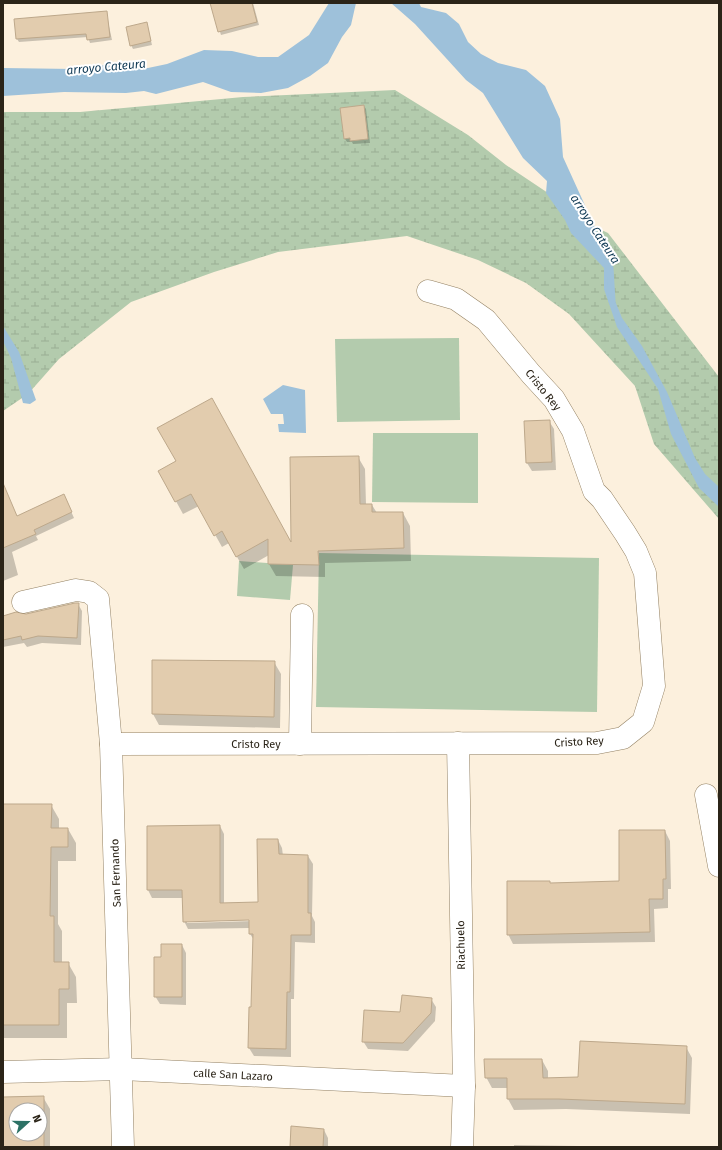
<svg xmlns="http://www.w3.org/2000/svg" width="722" height="1150" font-family="'Fira Sans',sans-serif">
	<style>
		.grass { fill: #b3cbad }
		.wetland { fill: url(#wetland-marsh) }
		.water { fill: #9ec1da }
		.shadow { fill: #0003; fill-rule: evenodd }
		.lines { fill: none; stroke-linecap: round; stroke-linejoin: round }
		.stream { stroke: #9ec1da; stroke-width: 7 }
		.building { fill: #e2ccae; stroke: #bda88b; fill-rule: evenodd }
		.minor-casing { stroke: #938163; stroke-width: 23 }
		.minor { stroke: #fff; stroke-width: 22 }
		.labels { text-anchor: middle; dominant-baseline: central; stroke-width: 4; stroke-linejoin: round; paint-order: stroke }
		.street-label { font-size: 11px; fill: #2b2418; stroke: #fff }
		.water-label { font-size: 12px; font-style: italic; fill: #103a55; stroke: #fff }
	</style>
	<defs>
		<pattern id="wetland-marsh" width="20" height="14" patternUnits="userSpaceOnUse"><rect width="20" height="14" fill="#b3cbad"/><path d="M1 5h8M5 5V1M11 12h8M15 12V8" fill="none" stroke="#9aae94"/></pattern>
	</defs>
	<rect width="100%" height="100%" fill="#fcf0dd"/>
	<g class="grass">
		<polygon points="459,338 460,420 337,422 335,339"/>
		<polygon points="373,433 478,433 478,503 372,502"/>
		<polygon points="319,553 599,558 597,712 316,707"/>
		<polygon points="239,561 293,565 290,600 237,596"/>
	</g>
	<polygon class="wetland" points="395,90 468,135 506,165 554,197 578,219 608,233 719,377 719,519 654,444 635,386 569,314 526,283 478,260 407,236 278,252 214,272 131,302 59,359 28,394 3,411 3,112 80,112 243,97"/>
	<g class="water">
		<polygon points="329,3 356,3 351,25 342,37 328,63 310,76 288,88 261,93 231,92 203,82 156,94 144,91 126,93 64,92 3,96 3,68 74,69 106,65 148,68 167,64 204,50 232,51 258,57 278,57 309,35"/>
		<polygon points="391,3 419,3 421,7 446,13 459,24 468,42 481,54 498,63 526,70 545,86 560,119 563,157 603,245 611,291 622,318 642,346 667,392 695,458 705,474 719,487 719,507 699,488 671,434 658,389 617,327 604,289 604,268 571,233 565,220 546,193 547,181 523,158 483,93 466,80 415,24"/>
		<polygon points="3,326 19,352 36,400 30,404 23,403 11,358 3,341"/>
		<polygon points="283,385 305,390 306,433 279,432 278,424 284,424 283,414 271,414 263,399"/>
	</g>
	<g class="shadow">
		<polygon points="211,3 253,3 259,25 221,35"/>
		<polygon points="106,12 112,40 90,43 88,37 19,42 17,39"/>
		<polygon points="147,24 152,45 133,49 131,45"/>
		<polygon points="364,106 366,109 370,143 353,144 352,142 347,142 345,139"/>
		<polygon points="549,421 554,429 556,470 532,471 527,463"/>
		<polygon points="358,457 365,469 366,505 372,505 377,513 403,513 410,526 411,561 325,563 325,577 276,576 269,564 269,555 244,569 229,543 222,547 199,506 183,514 160,472 292,545"/>
		<polygon points="3,499 13,508 17,517 67,502 74,518 36,536 38,540 12,552 18,575 3,581"/>
		<polygon points="78,604 82,611 81,645 42,643 27,647 24,643 3,647 3,616 26,615"/>
		<polygon points="274,662 281,674 280,728 159,725 153,714"/>
		<polygon points="3,805 51,805 59,819 59,829 68,829 76,843 76,861 58,861 58,924 62,931 62,963 68,963 76,977 77,1003 67,1003 67,1038 3,1038"/>
		<path d="M220,826L224,834V904L259,903L278,840L282,848L283,856H308L313,864L312,916L315,922V943L295,942L294,999H291V1057L254,1056L249,1048L252,1008L254,940L250,934V928L188,929L184,921L183,898H152L148,890V827ZM254,919V921L187,923V921Z"/>
		<polygon points="665,831 670,841 671,889 668,889 668,908 654,909 655,942 513,944 508,934 550,884 620,882"/>
		<polygon points="182,945 186,953 186,1005 160,1004 155,996"/>
		<polygon points="431,999 436,1007 435,1021 408,1051 368,1049 363,1041 401,1013"/>
		<polygon points="686,1047 692,1058 690,1114 566,1109 514,1110 508,1099 508,1088 492,1088 486,1077 542,1060 548,1071 548,1079 579,1078"/>
		<path d="M43,1097L50,1109V1147H3V1098ZM16,1110H40V1134H16Z"/>
		<polygon points="324,1130 328,1138 328,1147 291,1147"/>
		<polygon points="514,1145 580,1146 581,1147 514,1147"/>
	</g>
	<g class="lines">
		<polyline class="stream" points="600,254 610,268 612,301"/>
	</g>
	<g class="building">
		<polygon points="210,3 252,3 257,22 218,32"/>
		<polygon points="107,11 110,37 87,40 86,34 16,39 14,19"/>
		<polygon points="147,22 151,41 130,46 126,27"/>
		<polygon points="364,105 368,139 350,141 350,138 344,139 340,108"/>
		<polygon points="212,398 291,542 290,457 359,456 360,504 372,504 372,512 403,512 404,548 318,551 319,565 268,564 268,539 236,557 222,531 214,536 191,494 175,502 158,471 176,461 157,428"/>
		<polygon points="550,420 552,462 526,463 524,421"/>
		<polygon points="3,483 17,516 64,494 72,512 34,530 36,534 3,548"/>
		<polygon points="75,603 79,603 77,638 38,636 22,640 21,636 3,640 3,616 16,612 26,614"/>
		<polygon points="152,660 275,661 274,717 152,714"/>
		<polygon points="3,804 52,804 51,828 68,828 68,847 51,847 50,916 54,916 54,962 69,962 69,989 59,989 59,1025 3,1025"/>
		<polygon points="220,825 220,903 258,902 257,839 278,839 279,854 308,855 308,913 311,913 311,935 291,935 290,992 287,992 286,1049 248,1048 249,1007 251,1007 253,934 249,934 249,920 183,922 182,890 147,890 147,826"/>
		<polygon points="619,830 665,830 666,879 663,879 663,899 649,899 650,932 507,935 507,881 550,881 550,883 619,881"/>
		<polygon points="161,944 182,944 182,997 154,997 154,957 161,957"/>
		<polygon points="402,995 432,998 431,1013 403,1043 362,1042 364,1010 400,1012"/>
		<polygon points="580,1041 687,1046 685,1104 559,1099 507,1099 507,1078 485,1078 484,1059 542,1059 543,1078 578,1077"/>
		<path d="M44,1096V1147H3V1097ZM16,1110H40V1134H16Z"/>
		<polygon points="291,1126 324,1129 323,1147 290,1147"/>
	</g>
	<g class="lines">
		<g class="minor-casing">
			<g id="minor">
				<polyline points="23,602 76,590 89,592 98,599 111,744 123,1147"/>
				<polyline points="458,743 464,1086 462,1147"/>
				<polyline points="111,744 597,743 623,738 643,722 654,686 645,573 636,551 625,533 602,499 594,491 573,431 554,399 531,374 486,320 456,299 428,291"/>
				<polyline points="300,744 302,615"/>
				<polyline points="706,795 719,866"/>
				<polyline points="3,1072 122,1069 464,1086"/>
			</g>
		</g>
		<use href="#minor" class="minor"/>
	</g>
	<g class="labels">
		<g class="street-label">
			<text transform="translate(543 390) rotate(51)">Cristo Rey</text>
			<text transform="translate(579 742) rotate(-3)">Cristo Rey</text>
			<text x="256" y="744">Cristo Rey</text>
			<text transform="translate(116 873) rotate(-92)">San Fernando</text>
			<text transform="translate(461 945) rotate(-91)">Riachuelo</text>
			<text transform="translate(233 1075) rotate(3)">calle San Lazaro</text>
		</g>
		<g class="water-label">
			<text transform="translate(106 67) rotate(-5)">arroyo Cateura</text>
			<text transform="translate(595 229) rotate(57)">arroyo Cateura</text>
		</g>
	</g>
	<rect width="722" height="1150" fill="none" stroke="#2b2418" stroke-width="8"/>
	<g transform="translate(28 1122) rotate(69)"><circle r="19" fill="#ffffff" stroke="#aaa7a3"/>
	<path d="M0-3L7 15L0 10L-7 15Z" fill="#2c7165"/>
	<text y="-6" font-size="11" font-weight="bold" text-anchor="middle" fill="#2b2418">N</text>
	</g>
</svg>
